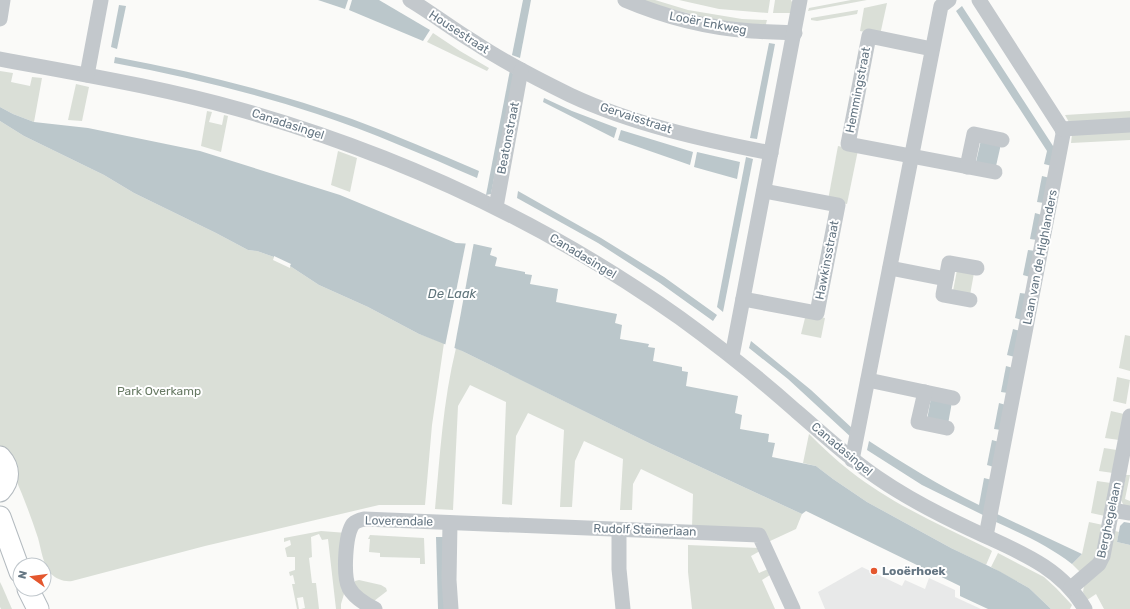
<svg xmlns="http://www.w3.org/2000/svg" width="1130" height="609" font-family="Rubik,sans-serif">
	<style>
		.built { fill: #e8e9e9 }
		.green { fill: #dadfd7 }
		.water { fill: #bbc7cb }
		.pier { fill: #fafaf8 }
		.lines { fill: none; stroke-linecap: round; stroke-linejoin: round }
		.secondary-casing { stroke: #b3babf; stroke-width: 23 }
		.street { stroke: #c3c8cc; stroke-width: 15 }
		.secondary { stroke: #fff; stroke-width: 21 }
		.poi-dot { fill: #e4572e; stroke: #fff; stroke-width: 1.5 }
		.labels { text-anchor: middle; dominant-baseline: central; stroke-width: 4; stroke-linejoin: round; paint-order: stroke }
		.street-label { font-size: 12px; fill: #657683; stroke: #fff }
		.park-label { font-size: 12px; fill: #687a64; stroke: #fff }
		.poi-label { font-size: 12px; font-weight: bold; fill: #657683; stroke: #fff; text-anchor: start }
		.water-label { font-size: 13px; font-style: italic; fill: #60757c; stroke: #fff }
	</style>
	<rect width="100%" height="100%" fill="#fafaf8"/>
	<polygon class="built" points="862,567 902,586 905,580 925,589 929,578 955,590 955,597 981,609 825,609 818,592"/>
	<g class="green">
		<polygon points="634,0 655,0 688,10 742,19 767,20 765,28 740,26"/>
		<polygon points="679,0 770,0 768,13 719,9"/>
		<polygon points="775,0 791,0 792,2 792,13 773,13"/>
		<polygon points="851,0 867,0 808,11 809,8"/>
		<polygon points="887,3 880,35 860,31 864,8"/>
		<polygon points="858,10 857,14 817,21 811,20 811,18"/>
		<polygon points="433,33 460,51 489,68 487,71 427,42"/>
		<polygon points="0,71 13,73 11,82 30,86 32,77 42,78 34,122 13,114 0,107"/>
		<polygon points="76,84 89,87 82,121 68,120"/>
		<polygon points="207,111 212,112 209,122 222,125 224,115 228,116 221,152 201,146"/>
		<polygon points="1130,111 1130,120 1070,124 1065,115"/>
		<path d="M0,121L24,136L104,175L134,193L216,233L248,250L257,251L274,257L273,260L290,268V266L319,285L368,307L419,334L444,343L432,425L425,505H379L205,546L72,581C64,582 56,579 50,573C43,564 41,549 38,538C28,508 16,476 0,448Z"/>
		<polygon points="1130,129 1130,140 1071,143 1072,134"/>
		<polygon points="838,146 858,150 847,204 828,200"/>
		<polygon points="338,151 357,158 350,192 331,185"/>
		<polygon points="957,270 974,273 970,295 953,291"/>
		<polygon points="806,314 825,318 821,338 801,334"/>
		<polygon points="1125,335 1130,336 1130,371 1119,368"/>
		<path d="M456,348L651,444L802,514L796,529L768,542L692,528L693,494L641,469L633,484L632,510H620L623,459L584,441L575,461L572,507H560L564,430L528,413L516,436L512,505L502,504L506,402L470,385L458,406L453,510L435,509C440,455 443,401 456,348Z"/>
		<polygon points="1117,377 1130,380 1126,404 1113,401"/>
		<polygon points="1111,411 1124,414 1119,440 1105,438"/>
		<path d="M809,434C822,447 836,460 850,471C892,504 942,526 989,549L992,551L986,565L951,548L867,502L833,479L816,466L803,463Z"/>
		<polygon points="1104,448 1117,450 1113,473 1099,471"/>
		<polygon points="1126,475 1130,475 1125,499 1130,501 1130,508 1124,506 1121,500"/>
		<polygon points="1097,481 1111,483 1105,516 1091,513"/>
		<polygon points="1089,522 1103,525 1097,556 1080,572 1072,564 1082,554"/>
		<polygon points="321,531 347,533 344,594 341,604 341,609 336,609 328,539 322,540 319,534 311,537 312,557 309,558 312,583 316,583 319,609 301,609 305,608 303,597 297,598 299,609 297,609 292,584 295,584 293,575 290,576 289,572 295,570 295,557 287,557 285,548 291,545 290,540 284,542 284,538"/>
		<polygon points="1115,531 1119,532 1117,542 1130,545 1130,609 1104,609 1096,594 1087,600 1083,592 1084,586"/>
		<polygon points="370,535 424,538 425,564 420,564 420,558 380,557 380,553 369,552 370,539 368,539"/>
		<polygon points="688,545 759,548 760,551 751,556 759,573 768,569 770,575 762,580 775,609 692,609 688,572"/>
		<polygon points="998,553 1044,577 1056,588 1072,605 1070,609 1051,609 1029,588 991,567"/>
		<polygon points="359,580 381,585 386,588 387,591 374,601 360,592 354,584 355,581"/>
		<polygon points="0,582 2,586 12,609 1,609 0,607"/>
	</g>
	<g class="water">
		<polygon points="318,0 348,0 345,9"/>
		<polygon points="352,0 379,0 430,30 423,41 349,10"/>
		<polygon points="523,0 531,0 520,58 512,55"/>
		<polygon points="119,5 126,6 117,49 111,47"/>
		<polygon points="962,6 1055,149 1052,166 1044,164 1047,151 956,11"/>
		<polygon points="769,43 775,44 757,139 750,138"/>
		<path d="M115,57C196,72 275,92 352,119C395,135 437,153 479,171L477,178C424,155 371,132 317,114C250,92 183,76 114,63Z"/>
		<polygon points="510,70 514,75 491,194 486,195"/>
		<polygon points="544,98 572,111 617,128 614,138 543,102"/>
		<polygon points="0,107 13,114 34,122 88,128 200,151 340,195 456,243 474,244 492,248 490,255 496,257 497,258 495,266 525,272 525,274 532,275 530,284 558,289 556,302 617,314 615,323 622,325 620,339 649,344 648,347 655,348 653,361 682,367 682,371 688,372 686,386 738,396 735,413 742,415 740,429 769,434 768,442 775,443 772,457 816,466 833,479 867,502 951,548 999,571 1029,588 1051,609 988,609 960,596 960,586 806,511 802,514 651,444 462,351 419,334 368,307 319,285 290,266 291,264 274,256 274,257 257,251 248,250 216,233 134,193 104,175 24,136 0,121"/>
		<polygon points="621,130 693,152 690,165 618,140"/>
		<polygon points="981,140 1001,144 996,166 976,162"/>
		<polygon points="697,152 740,162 737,179 694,167"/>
		<polygon points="746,157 753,159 723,312 717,307"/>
		<polygon points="1042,176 1050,178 1044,203 1037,202"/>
		<polygon points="518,191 601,238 664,277 717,315 713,321 660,283 598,243 517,198"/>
		<polygon points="1035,213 1042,215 1037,240 1030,239"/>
		<polygon points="1028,250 1036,251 1030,277 1023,275"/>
		<polygon points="1020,293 1028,294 1022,320 1015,318"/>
		<polygon points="1013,329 1020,331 1015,357 1007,355"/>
		<polygon points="751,341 811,390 853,429 853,439 788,379 749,348"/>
		<polygon points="1006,366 1013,368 1008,393 1001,392"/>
		<polygon points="931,398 952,402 948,424 927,420"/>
		<polygon points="999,403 1006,405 1001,430 994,429"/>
		<polygon points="992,440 999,442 994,467 987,465"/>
		<path d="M869,441C904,464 940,486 979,505L984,478L992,480L985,516L922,485L867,450Z"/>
		<path d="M997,514L1082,554L1072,564C1049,546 1022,534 996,522Z"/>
		<polygon points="1124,522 1130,523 1130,545 1117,542 1120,526"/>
		<polygon points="436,537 443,537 446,609 438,609"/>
	</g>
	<polygon class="pier" points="466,242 474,242 454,350 445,346"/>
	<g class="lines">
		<g class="secondary-casing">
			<g id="secondary">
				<path d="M0,457C10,468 10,480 0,491"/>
				<polyline points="0,517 20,572"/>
				<polyline points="28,589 38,609"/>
			</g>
		</g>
		<g class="street">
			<path d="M410,0C432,13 452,29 474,42C504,62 537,79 570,95C632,124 704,140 771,153"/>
			<path d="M625,0C665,17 708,28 752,31C766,32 780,32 795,33"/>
			<polyline points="979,0 1062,129 1063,134 986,536"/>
			<polyline points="0,19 3,0"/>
			<polyline points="932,49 869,36 848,144 995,172"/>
			<path d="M0,59C80,74 160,87 238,109C395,153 546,223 680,318C720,347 759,378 796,411C823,434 848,458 878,478C907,498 938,514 970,529C1014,550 1060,565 1085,609"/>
			<polyline points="87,75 101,0"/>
			<polyline points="1062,129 1130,125"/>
			<polyline points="967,167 974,134 1002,140"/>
			<polyline points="496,207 521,70"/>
			<polyline points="890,268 946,279"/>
			<polyline points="743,299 817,313 838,205 764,191"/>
			<polyline points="970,300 943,295 949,263 977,268"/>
			<polyline points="732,356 800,0"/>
			<polyline points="868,380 953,398"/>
			<polyline points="925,392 918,422 947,428"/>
			<polyline points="852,460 941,6 949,0"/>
			<polyline points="1112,510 1130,513"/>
			<polyline points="450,523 449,580 451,609"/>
			<polyline points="619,530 619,569 623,609"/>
			<polyline points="1071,588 1099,564 1103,556 1130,416"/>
			<path d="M375,609C365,604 354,597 349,588C343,576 345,535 353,524C356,521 360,520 364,519L759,535L793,609"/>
		</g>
		<use href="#secondary" class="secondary"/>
	</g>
	<circle class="poi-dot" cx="874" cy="571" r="4"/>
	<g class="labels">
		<g class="street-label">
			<text transform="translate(708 23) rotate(11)">Looër Enkweg</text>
			<text transform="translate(459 32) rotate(33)">Housestraat</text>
			<text transform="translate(858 90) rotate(-79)">Hemmingstraat</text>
			<text transform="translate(636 118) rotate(18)">Gervaisstraat</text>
			<text transform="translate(288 124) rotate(18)">Canadasingel</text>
			<text transform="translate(508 138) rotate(-79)">Beatonstraat</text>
			<text transform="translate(583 256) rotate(31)">Canadasingel</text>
			<text transform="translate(1040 257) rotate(-79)">Laan van de Highlanders</text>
			<text transform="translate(827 260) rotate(-79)">Hawkinsstraat</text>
			<text transform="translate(842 449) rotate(40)">Canadasingel</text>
			<text transform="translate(1109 520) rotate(-78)">Berghegelaan</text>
			<text transform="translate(399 521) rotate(1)">Loverendale</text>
			<text transform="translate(645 530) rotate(2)">Rudolf Steinerlaan</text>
		</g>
		<g class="park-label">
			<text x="159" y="391">Park Overkamp</text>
		</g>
		<g class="poi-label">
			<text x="882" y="571">Looërhoek</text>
		</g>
		<g class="water-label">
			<text x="452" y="293">De Laak</text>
		</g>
	</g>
	<g transform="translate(32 577) rotate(284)"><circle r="19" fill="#ffffff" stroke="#c1c8cd"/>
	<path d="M0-3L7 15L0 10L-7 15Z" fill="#e4572e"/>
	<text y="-6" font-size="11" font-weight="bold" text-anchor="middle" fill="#657683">N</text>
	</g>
</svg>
